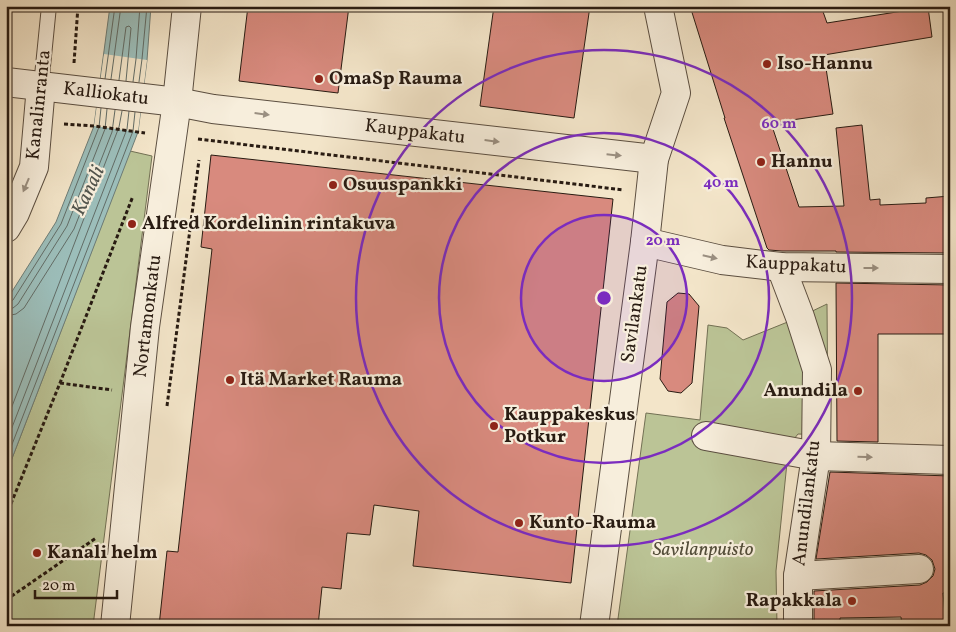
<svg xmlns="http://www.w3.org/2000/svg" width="956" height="632" font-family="Vollkorn,serif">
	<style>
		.green { fill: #bbc496; stroke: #727054 }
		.water { fill: #9cbeba; stroke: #6e7d77 }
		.pier { fill: #f3e5c9 }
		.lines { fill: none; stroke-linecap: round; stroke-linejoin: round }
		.shore { stroke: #626c66; stroke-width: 1 }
		.building { fill: #d88a7e; stroke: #281b12 }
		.lane-casing { stroke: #5b4e40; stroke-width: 16 }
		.street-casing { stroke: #5b4e40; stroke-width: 30 }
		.path { stroke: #281b12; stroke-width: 3; stroke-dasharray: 4 2.5; stroke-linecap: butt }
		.lane { stroke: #f7eedc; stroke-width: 14 }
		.street { stroke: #f7eedc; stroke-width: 28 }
		.oneway { fill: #9a8f81 }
		.ring { fill: none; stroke: #7b2cbf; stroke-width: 2.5 }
		.poi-dot { fill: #8f2418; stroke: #f7eedc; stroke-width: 2 }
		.labels { text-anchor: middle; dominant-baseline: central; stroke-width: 4.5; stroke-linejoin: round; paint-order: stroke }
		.poi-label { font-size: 19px; font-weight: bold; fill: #281b12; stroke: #f7eedc; text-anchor: start }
		.street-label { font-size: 19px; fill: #281b12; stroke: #f7eedc }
		.park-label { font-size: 19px; font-style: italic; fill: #544e3a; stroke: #f7eedc }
		.water-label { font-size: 20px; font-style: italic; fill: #51544d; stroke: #f7eedc }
		.centre { fill: #7b2cbf; stroke: #f7eedc; stroke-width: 2.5 }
		.ring-label { font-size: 15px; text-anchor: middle; font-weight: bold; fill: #7b2cbf; stroke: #f7eedc; stroke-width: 4.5; stroke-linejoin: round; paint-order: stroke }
	</style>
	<rect width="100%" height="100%" fill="#f3e5c9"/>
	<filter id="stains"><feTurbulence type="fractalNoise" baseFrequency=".004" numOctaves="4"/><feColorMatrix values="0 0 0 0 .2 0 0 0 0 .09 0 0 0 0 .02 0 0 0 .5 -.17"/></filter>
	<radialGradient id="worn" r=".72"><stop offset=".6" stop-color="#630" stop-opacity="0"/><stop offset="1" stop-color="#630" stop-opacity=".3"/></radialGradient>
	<g class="green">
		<polygon points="130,151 152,156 93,626 6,626 6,474"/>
		<polygon points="827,304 828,435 798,434 794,439 789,443 776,571 777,626 617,626 646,413 700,420 708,325 727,328 743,340 800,317"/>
	</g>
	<polygon class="water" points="110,6 151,6 147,60 138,132 6,474 6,301 56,222 94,126"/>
	<polygon class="pier" points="104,54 147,60 138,132 94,126"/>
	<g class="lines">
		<g class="shore">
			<polyline points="105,79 115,6"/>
			<polyline points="111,79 121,6"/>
			<polyline points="119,80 126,27 129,26 131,28 126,81"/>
			<polyline points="133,82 136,59 140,6"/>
			<polyline points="139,82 142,59 147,6"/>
			<polyline points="6,303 10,302 13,300 61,224 99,127 101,108"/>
			<polyline points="6,309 13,308 18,304 67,226 105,129 107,109"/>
			<polyline points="6,316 16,314 24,308 74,229 112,132 115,110"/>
			<polyline points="6,422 119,127 122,111"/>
			<polyline points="6,443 127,129 129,111"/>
			<polyline points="6,460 133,131 135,112"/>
		</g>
	</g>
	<g class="building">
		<polygon points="248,6 349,6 338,93 239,81"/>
		<polygon points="494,6 590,6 574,118 480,106"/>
		<polygon points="690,6 821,6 827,23 928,7 932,37 824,55 833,114 771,123 799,207 844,206 836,128 862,125 870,200 880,199 880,205 926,203 926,198 950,196 950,253 836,252 836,251 782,251 769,250 767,248 724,118 725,118"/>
		<polygon points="211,155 613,199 571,583 413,566 419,511 374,505 370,535 347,533 341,589 322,587 318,626 159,626 167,551 178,552 212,249 201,247"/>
		<polygon points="836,283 950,285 950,334 878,334 878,442 837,441"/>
		<polygon points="678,293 689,294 699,306 692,383 681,393 668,391 660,379 667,302"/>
		<polygon points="830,472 950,476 950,593 943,593 946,626 902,626 901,617 840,618 840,626 814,626 814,591 920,585 927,582 933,576 935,569 932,560 926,555 919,553 816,559"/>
	</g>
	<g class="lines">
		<g class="lane-casing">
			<polyline id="lane" points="41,86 49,6"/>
		</g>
		<g class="street-casing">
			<g id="street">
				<polyline points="6,82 177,102 213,109 654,159"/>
				<polyline points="6,228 15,213 34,167 41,86"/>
				<polyline points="645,242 722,260 781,267 950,269"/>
				<polyline points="781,267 800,317 817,370 816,456 798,576 798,626"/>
				<polyline points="706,436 816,456 950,460"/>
				<polyline points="798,576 919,569"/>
				<polyline points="115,626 145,327 177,102 187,6"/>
				<polyline points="594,626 645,242 654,159 676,93 658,6"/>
			</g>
		</g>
		<g class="path">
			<polyline points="74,63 78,6"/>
			<polyline points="64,124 94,126 145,133"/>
			<polyline points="198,139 624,190"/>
			<polyline points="60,383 112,390"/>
			<polyline points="167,406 199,160"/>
			<polyline points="6,516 60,383 133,196"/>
			<polyline points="6,600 96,538"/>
		</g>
		<use href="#lane" class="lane"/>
		<use href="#street" class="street"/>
	</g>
	<defs><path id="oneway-solid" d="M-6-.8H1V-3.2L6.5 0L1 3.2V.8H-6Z" transform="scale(1.25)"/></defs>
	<g class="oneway">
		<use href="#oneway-solid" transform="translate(262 114) rotate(7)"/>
		<use href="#oneway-solid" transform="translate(492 141) rotate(7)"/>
		<use href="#oneway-solid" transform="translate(614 155) rotate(6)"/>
		<use href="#oneway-solid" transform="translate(26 185) rotate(113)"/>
		<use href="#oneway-solid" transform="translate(710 257) rotate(13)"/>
		<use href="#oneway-solid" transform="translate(871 268)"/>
		<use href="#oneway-solid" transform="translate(865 457) rotate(2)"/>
	</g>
	<circle cx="604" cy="298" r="83" fill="#7b2cbf" fill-opacity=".12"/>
	<g class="ring">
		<circle cx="604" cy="298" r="83"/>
		<circle cx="604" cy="298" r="165"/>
		<circle cx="604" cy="298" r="248"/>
	</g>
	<g class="poi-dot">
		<circle cx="767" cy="64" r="5"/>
		<circle cx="319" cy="79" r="5"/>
		<circle cx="761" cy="162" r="5"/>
		<circle cx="333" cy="185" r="5"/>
		<circle cx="132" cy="224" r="5"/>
		<circle cx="230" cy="380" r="5"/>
		<circle cx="858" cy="391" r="5"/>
		<circle cx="494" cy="426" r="5"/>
		<circle cx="519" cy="523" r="5"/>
		<circle cx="37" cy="553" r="5"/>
		<circle cx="852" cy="601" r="5"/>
	</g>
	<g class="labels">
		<g class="poi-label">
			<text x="777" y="64">Iso-Hannu</text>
			<text x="329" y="79">OmaSp Rauma</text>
			<text x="771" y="162">Hannu</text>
			<text x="343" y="185">Osuuspankki</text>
			<text x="142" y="224">Alfred Kordelinin rintakuva</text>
			<text x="240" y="380">Itä Market Rauma</text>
			<text x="848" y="391" text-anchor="end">Anundila</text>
			<text x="504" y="415">Kauppakeskus<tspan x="504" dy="22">Potkur</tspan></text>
			<text x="529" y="523">Kunto-Rauma</text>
			<text x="47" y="553">Kanali helm</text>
			<text x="842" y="601" text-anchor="end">Rapakkala</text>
		</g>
		<g class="street-label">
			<text transform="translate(106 94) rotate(7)">Kalliokatu</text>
			<text transform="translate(39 105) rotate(-84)">Kanalinranta</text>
			<text transform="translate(415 132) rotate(7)">Kauppakatu</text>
			<text transform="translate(796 265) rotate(3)">Kauppakatu</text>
			<text transform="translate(635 314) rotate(-82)">Savilankatu</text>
			<text transform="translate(148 316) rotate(-83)">Nortamonkatu</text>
			<text transform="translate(807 503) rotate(-83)">Anundilankatu</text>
		</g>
		<g class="park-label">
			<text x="703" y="550">Savilanpuisto</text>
		</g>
		<g class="water-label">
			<text transform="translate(89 191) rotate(-65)">Kanali</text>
		</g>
	</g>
	<circle cx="604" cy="298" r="8" class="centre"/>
	<g class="ring-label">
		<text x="779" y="128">60 m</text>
		<text x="721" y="187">40 m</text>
		<text x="663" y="245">20 m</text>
	</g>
	<rect width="956" height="632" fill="none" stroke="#f3e5c9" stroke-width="25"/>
	<rect x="8" y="8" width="941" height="617" fill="none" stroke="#281b12" stroke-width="2.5"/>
	<rect x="12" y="12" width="931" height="607" fill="none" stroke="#281b12"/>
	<path d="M35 590v8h82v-8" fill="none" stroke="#281b12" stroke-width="2.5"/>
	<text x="42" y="590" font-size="15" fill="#281b12" stroke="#f7eedc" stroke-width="4" paint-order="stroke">20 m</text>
	<rect width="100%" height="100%" filter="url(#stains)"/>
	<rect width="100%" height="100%" fill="url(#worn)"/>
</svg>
